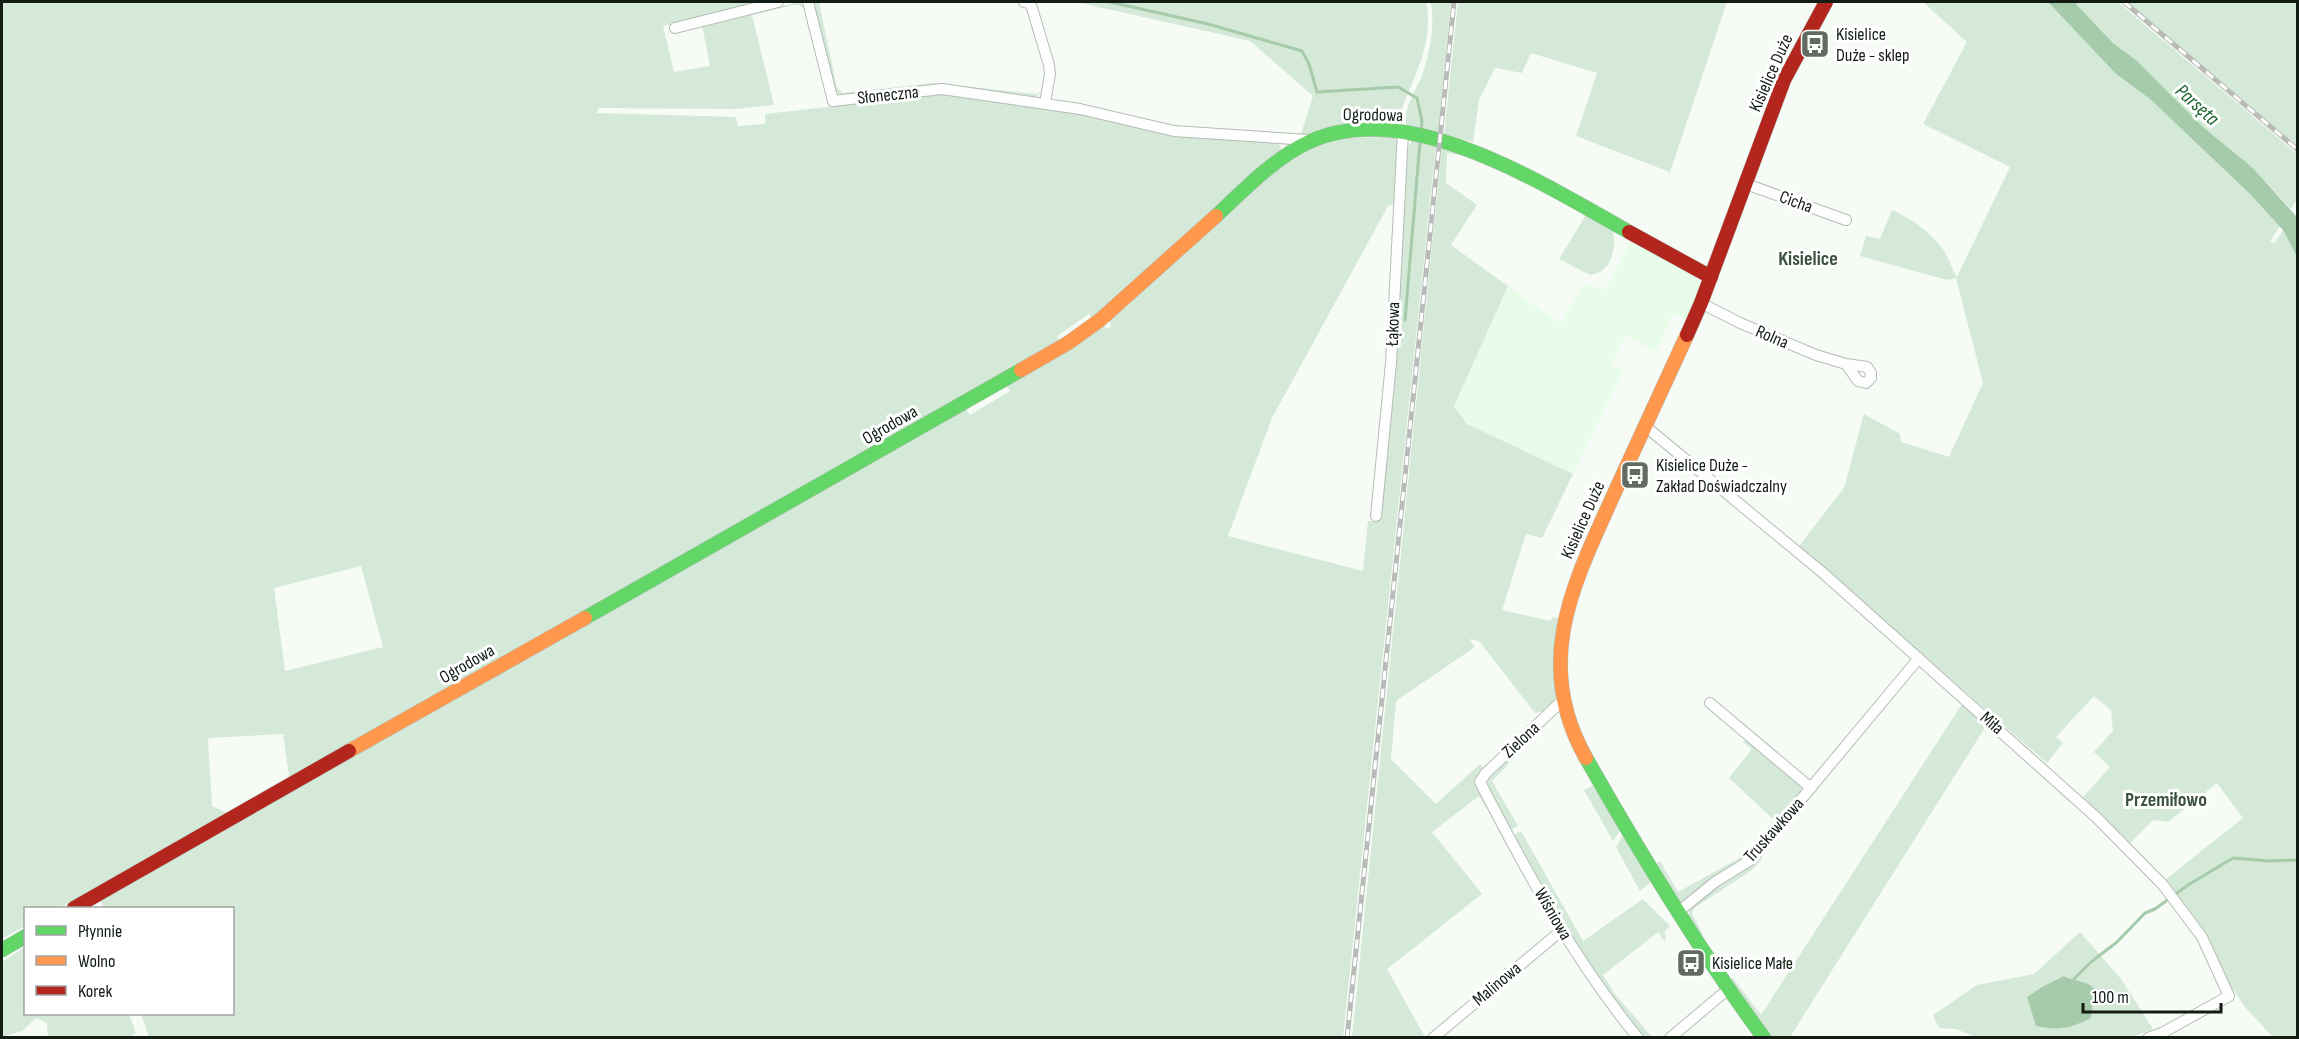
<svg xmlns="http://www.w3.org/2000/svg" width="2299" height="1039" font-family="'Sofia Sans Condensed',sans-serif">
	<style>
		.built { fill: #e7fde9 }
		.green { fill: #d4e9d7; fill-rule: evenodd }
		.water { fill: #a6cbab }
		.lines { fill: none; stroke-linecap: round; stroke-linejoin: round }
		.stream { stroke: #a6cbab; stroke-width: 3 }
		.street-casing { stroke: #b5bcb5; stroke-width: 12 }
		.fast-casing { stroke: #b5bcb5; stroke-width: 15 }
		.slow-casing { stroke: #b5bcb5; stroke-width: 15 }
		.jam-casing { stroke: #b5bcb5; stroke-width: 15 }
		.street { stroke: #fefefe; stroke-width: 10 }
		.fast { stroke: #63d668; stroke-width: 14 }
		.slow { stroke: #ff974d; stroke-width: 14 }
		.jam { stroke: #b3261e; stroke-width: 14 }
		.rail-casing { stroke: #b9bbb9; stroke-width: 5 }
		.rail { stroke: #fff; stroke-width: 3; stroke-dasharray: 9; stroke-linecap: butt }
		.labels { text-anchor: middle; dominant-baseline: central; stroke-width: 6; stroke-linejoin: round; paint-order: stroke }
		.poi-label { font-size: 18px; fill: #121c13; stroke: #fff; text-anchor: start }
		.street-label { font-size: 18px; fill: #121c13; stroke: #fff }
		.water-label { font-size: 20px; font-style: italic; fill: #19642e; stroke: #fff }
		.neighbourhood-label { font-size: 20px; font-weight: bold; fill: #39513d; stroke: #fff }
	</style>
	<rect width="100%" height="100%" fill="#f6fbf6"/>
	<polygon class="built" points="1632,239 1695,277 1699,282 1700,290 1687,320 1673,314 1656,352 1626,335 1611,364 1623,371 1573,474 1467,424 1454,406 1508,286 1560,323 1584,284 1605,290"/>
	<g class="green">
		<path d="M2,2H766L663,26L674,72L710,66L702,25L800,2L805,9L800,5H794L752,15L774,105L735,109L598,108L597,113L736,117L738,126L765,124V114L942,94L989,98L1224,140L1275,143L1281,146L1279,154L1094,320L1089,314L1057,336L1060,342L290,782L283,734L208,738L212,806L231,815L60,908H26L25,926L2,939ZM361,566L383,647L285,671L274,588Z"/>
		<polygon points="813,2 819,2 837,88 843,93 934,83 1037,94 1041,92 1036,97 957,87 844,96 836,92"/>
		<path d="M1076,2H1426C1434,38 1417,71 1404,103C1401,110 1401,119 1398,126C1377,125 1355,123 1334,126C1323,128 1312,136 1301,134L1313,96L1250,41Z"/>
		<path d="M1431,2H1451L1438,134L1407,127C1402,108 1417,90 1423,73C1430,52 1435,24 1431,2Z"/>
		<polygon points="1458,2 1727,2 1670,172 1576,136 1597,73 1531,53 1522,73 1495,68 1479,100 1473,142 1444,135"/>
		<path d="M1923,2H2048L2116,74L2150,99L2251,195L2280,226L2270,241L2274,244L2283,230L2297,257V1037H2273L2245,1007L2228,982L2207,937L2165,880L2243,818L2217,783L2168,822L2153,820L2130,843L2083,797L2110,767L2094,752L2113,731L2111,710L2094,696L2056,737L2063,743L2047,763L1799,546L1844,488L1864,414L1900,434L1901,442L1949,457L1983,383L1956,278L1947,280L1860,256L1866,236L1880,239L1892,210C1913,220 1931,232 1944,251C1949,259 1952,269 1957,277L2010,167L1923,124L1967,42Z"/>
		<polygon points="2076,2 2118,2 2297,154 2297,199 2291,209 2253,168 2203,127 2136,60 2113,43 2076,4"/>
		<polygon points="2127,2 2297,2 2297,146"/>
		<polygon points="1394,137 1399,142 1395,203 1388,206 1272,418 1228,536 1363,571 1368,521 1379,521 1396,360 1406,149 1412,141 1436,145 1343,1037 149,1037 141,1014 232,1014 232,908 104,908 100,899 966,409 970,415 1010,391 1007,386 1103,326 1108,329 1111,326 1109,318 1271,173 1330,138"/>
		<polygon points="1442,146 1478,158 1447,153 1446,183 1477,205 1451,245 1508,286 1454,406 1467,424 1573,474 1542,538 1526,534 1502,610 1551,621 1552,617 1558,618 1553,669 1557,697 1545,711 1535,713 1479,641 1469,639 1475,647 1396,701 1391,759 1436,804 1480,764 1484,769 1476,780 1486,808 1479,796 1432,832 1482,894 1387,969 1425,1037 1352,1038"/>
		<path d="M1586,215L1613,230C1617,249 1611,273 1590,275L1559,259Z"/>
		<polygon points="1962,704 1986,726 1790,1037 1770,1037 1728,984 1733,978 1761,1015"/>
		<polygon points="1747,738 1800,782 1803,790 1749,857 1680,903 1656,864 1660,861 1678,892 1743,856 1774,820 1729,778 1752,749 1743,742"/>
		<path d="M1514,750L1518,754L1492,781L1518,826L1511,830C1504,818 1484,791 1488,778C1492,768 1507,758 1514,750Z"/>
		<polygon points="1594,785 1621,829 1613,841 1584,790"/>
		<polygon points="1521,831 1583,941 1643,899 1670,926 1664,932 1666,935 1665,942 1658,932 1603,975 1615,994 1652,1037 1642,1037 1636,1031 1567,933 1514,835"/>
		<polygon points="1623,835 1653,880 1640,891 1616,847"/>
		<path d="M1759,857L1763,858L1752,870L1694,908L1692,914L1703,935H1696L1687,919C1691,896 1739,870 1759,857Z"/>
		<polygon points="2080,932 2121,979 2153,1029 2129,1038 1976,1037 1956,1029 1939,1028 1933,1015 1977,985 2034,974"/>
		<polygon points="25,947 26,1014 129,1014 136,1033 128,1038 48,1037 47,1023 36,1018 22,1031 2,1037 2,962"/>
	</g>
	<g class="water">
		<polygon points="2048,2 2076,2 2076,4 2113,43 2136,60 2203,127 2253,168 2297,217 2297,257 2283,230 2251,195 2150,99 2116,74"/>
		<path d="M2064,976C2074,982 2085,980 2094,988L2091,1018C2071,1028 2059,1031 2036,1026L2027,997L2042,987Z"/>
	</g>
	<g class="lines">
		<g class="stream">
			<polyline points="1110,2 1208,24 1302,51 1309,64 1317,92 1398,87 1417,98 1422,121 1421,132"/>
			<polyline points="1405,320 1420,142"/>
			<polyline points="2072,981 2091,962 2117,942 2145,913 2155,909 2188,885 2233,858 2269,861 2298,860"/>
		</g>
		<g class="street-casing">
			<g id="street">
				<polyline points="808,2 833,101 942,89 1080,109 1174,131 1308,140"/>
				<polyline points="1024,2 1029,3 1032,8 1049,65 1050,74 1045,103"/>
				<polyline points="675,28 778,2"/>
				<polyline points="1746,184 1846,220"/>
				<polyline points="1701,303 1740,323 1816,355 1846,364 1867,367 1871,373 1871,378 1866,383 1858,381 1846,364"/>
				<polyline points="1645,426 1823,573 2097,818 2163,885 2202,937 2229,996 2162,1033 2148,1038"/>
				<polyline points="1376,516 1391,363 1403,132"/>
				<path d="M1564,699L1485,774L1480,782C1526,871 1574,960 1638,1038"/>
				<polyline points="1710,703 1811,788"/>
				<polyline points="1677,913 1715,882 1749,861 1758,851 1919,658"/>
				<polyline points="1433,1038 1562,930"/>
				<polyline points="1670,1038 1727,990"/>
			</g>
		</g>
		<g class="fast-casing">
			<g id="fast">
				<path d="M1216,216C1245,189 1273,159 1309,142C1407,96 1545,185 1629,232"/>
				<polyline points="585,618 1021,370"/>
				<path d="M1586,758C1641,855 1698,949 1764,1038"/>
				<polyline points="2,950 26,936"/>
			</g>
		</g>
		<g class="slow-casing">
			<g id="slow">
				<polyline points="1021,370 1068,343 1100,320 1216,216"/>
				<polyline points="349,751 585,618"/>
				<path d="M1586,758C1530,659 1577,577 1618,485C1641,435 1664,385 1687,335"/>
			</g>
		</g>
		<g class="jam-casing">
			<g id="jam">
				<polyline points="1629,232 1711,277"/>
				<polyline points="1687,335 1701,303 1784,80 1826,2"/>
				<polyline points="74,908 349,751"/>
			</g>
		</g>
		<use href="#street" class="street"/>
		<use href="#fast" class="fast"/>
		<use href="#slow" class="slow"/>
		<use href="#jam" class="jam"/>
		<g class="rail-casing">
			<g id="rail">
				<polyline points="2124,2 2298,150"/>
				<polyline points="1347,1038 1454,2"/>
			</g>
		</g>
		<use href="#rail" class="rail"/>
	</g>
	<defs>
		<g id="bus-square" transform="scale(1.5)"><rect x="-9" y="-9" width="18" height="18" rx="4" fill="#626a62" stroke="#fff"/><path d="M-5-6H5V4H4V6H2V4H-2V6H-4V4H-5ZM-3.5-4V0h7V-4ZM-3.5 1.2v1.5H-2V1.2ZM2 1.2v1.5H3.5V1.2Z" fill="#fff"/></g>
	</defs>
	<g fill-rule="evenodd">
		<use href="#bus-square" x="1815" y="44"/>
		<use href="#bus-square" x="1635" y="475"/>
		<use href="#bus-square" x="1691" y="963"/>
	</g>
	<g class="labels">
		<g class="poi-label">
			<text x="1836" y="34">Kisielice<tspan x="1836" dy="21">Duże - sklep</tspan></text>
			<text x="1656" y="465">Kisielice Duże -<tspan x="1656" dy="21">Zakład Doświadczalny</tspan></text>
			<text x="1712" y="963">Kisielice Małe</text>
		</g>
		<g class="street-label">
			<text transform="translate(1771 73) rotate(-66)">Kisielice Duże</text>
			<text transform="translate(888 95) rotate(-6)">Słoneczna</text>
			<text transform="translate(1373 115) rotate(1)">Ogrodowa</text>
			<text transform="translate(1796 202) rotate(20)">Cicha</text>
			<text transform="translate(1393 324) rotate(-88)">Łąkowa</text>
			<text transform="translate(1772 337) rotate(23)">Rolna</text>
			<text transform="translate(890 425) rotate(-30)">Ogrodowa</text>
			<text transform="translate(1583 520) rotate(-66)">Kisielice Duże</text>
			<text transform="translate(467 664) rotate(-30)">Ogrodowa</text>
			<text transform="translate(1992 723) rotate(41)">Miła</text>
			<text transform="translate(1521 740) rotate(-43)">Zielona</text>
			<text transform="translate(1774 830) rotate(-48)">Truskawkowa</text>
			<text transform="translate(1553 914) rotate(60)">Wiśniowa</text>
			<text transform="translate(1497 984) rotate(-40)">Malinowa</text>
		</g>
		<g class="water-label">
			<text transform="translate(2197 105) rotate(42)">Parsęta</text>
		</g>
		<g class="neighbourhood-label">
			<text x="1808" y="259">Kisielice</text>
			<text x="2166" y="800">Przemiłowo</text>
		</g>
	</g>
	<rect width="2299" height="1039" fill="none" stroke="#121c13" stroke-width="6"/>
	<rect x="24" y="907" width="210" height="108" fill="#ffffff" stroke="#a0a4a1" stroke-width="1.5"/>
	<rect x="36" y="926" width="30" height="9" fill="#63d668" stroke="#a0a4a1" stroke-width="1.5"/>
	<text x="78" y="937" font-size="18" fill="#121c13">Płynnie</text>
	<rect x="36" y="956" width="30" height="9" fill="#ff974d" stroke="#a0a4a1" stroke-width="1.5"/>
	<text x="78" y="967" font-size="18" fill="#121c13">Wolno</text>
	<rect x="36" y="986" width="30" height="9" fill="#b3261e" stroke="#a0a4a1" stroke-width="1.5"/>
	<text x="78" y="997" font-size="18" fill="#121c13">Korek</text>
	<path d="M2083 1003v9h138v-9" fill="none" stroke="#121c13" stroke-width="3"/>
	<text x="2092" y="1003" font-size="18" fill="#121c13" stroke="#ffffff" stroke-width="4.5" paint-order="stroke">100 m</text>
</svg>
